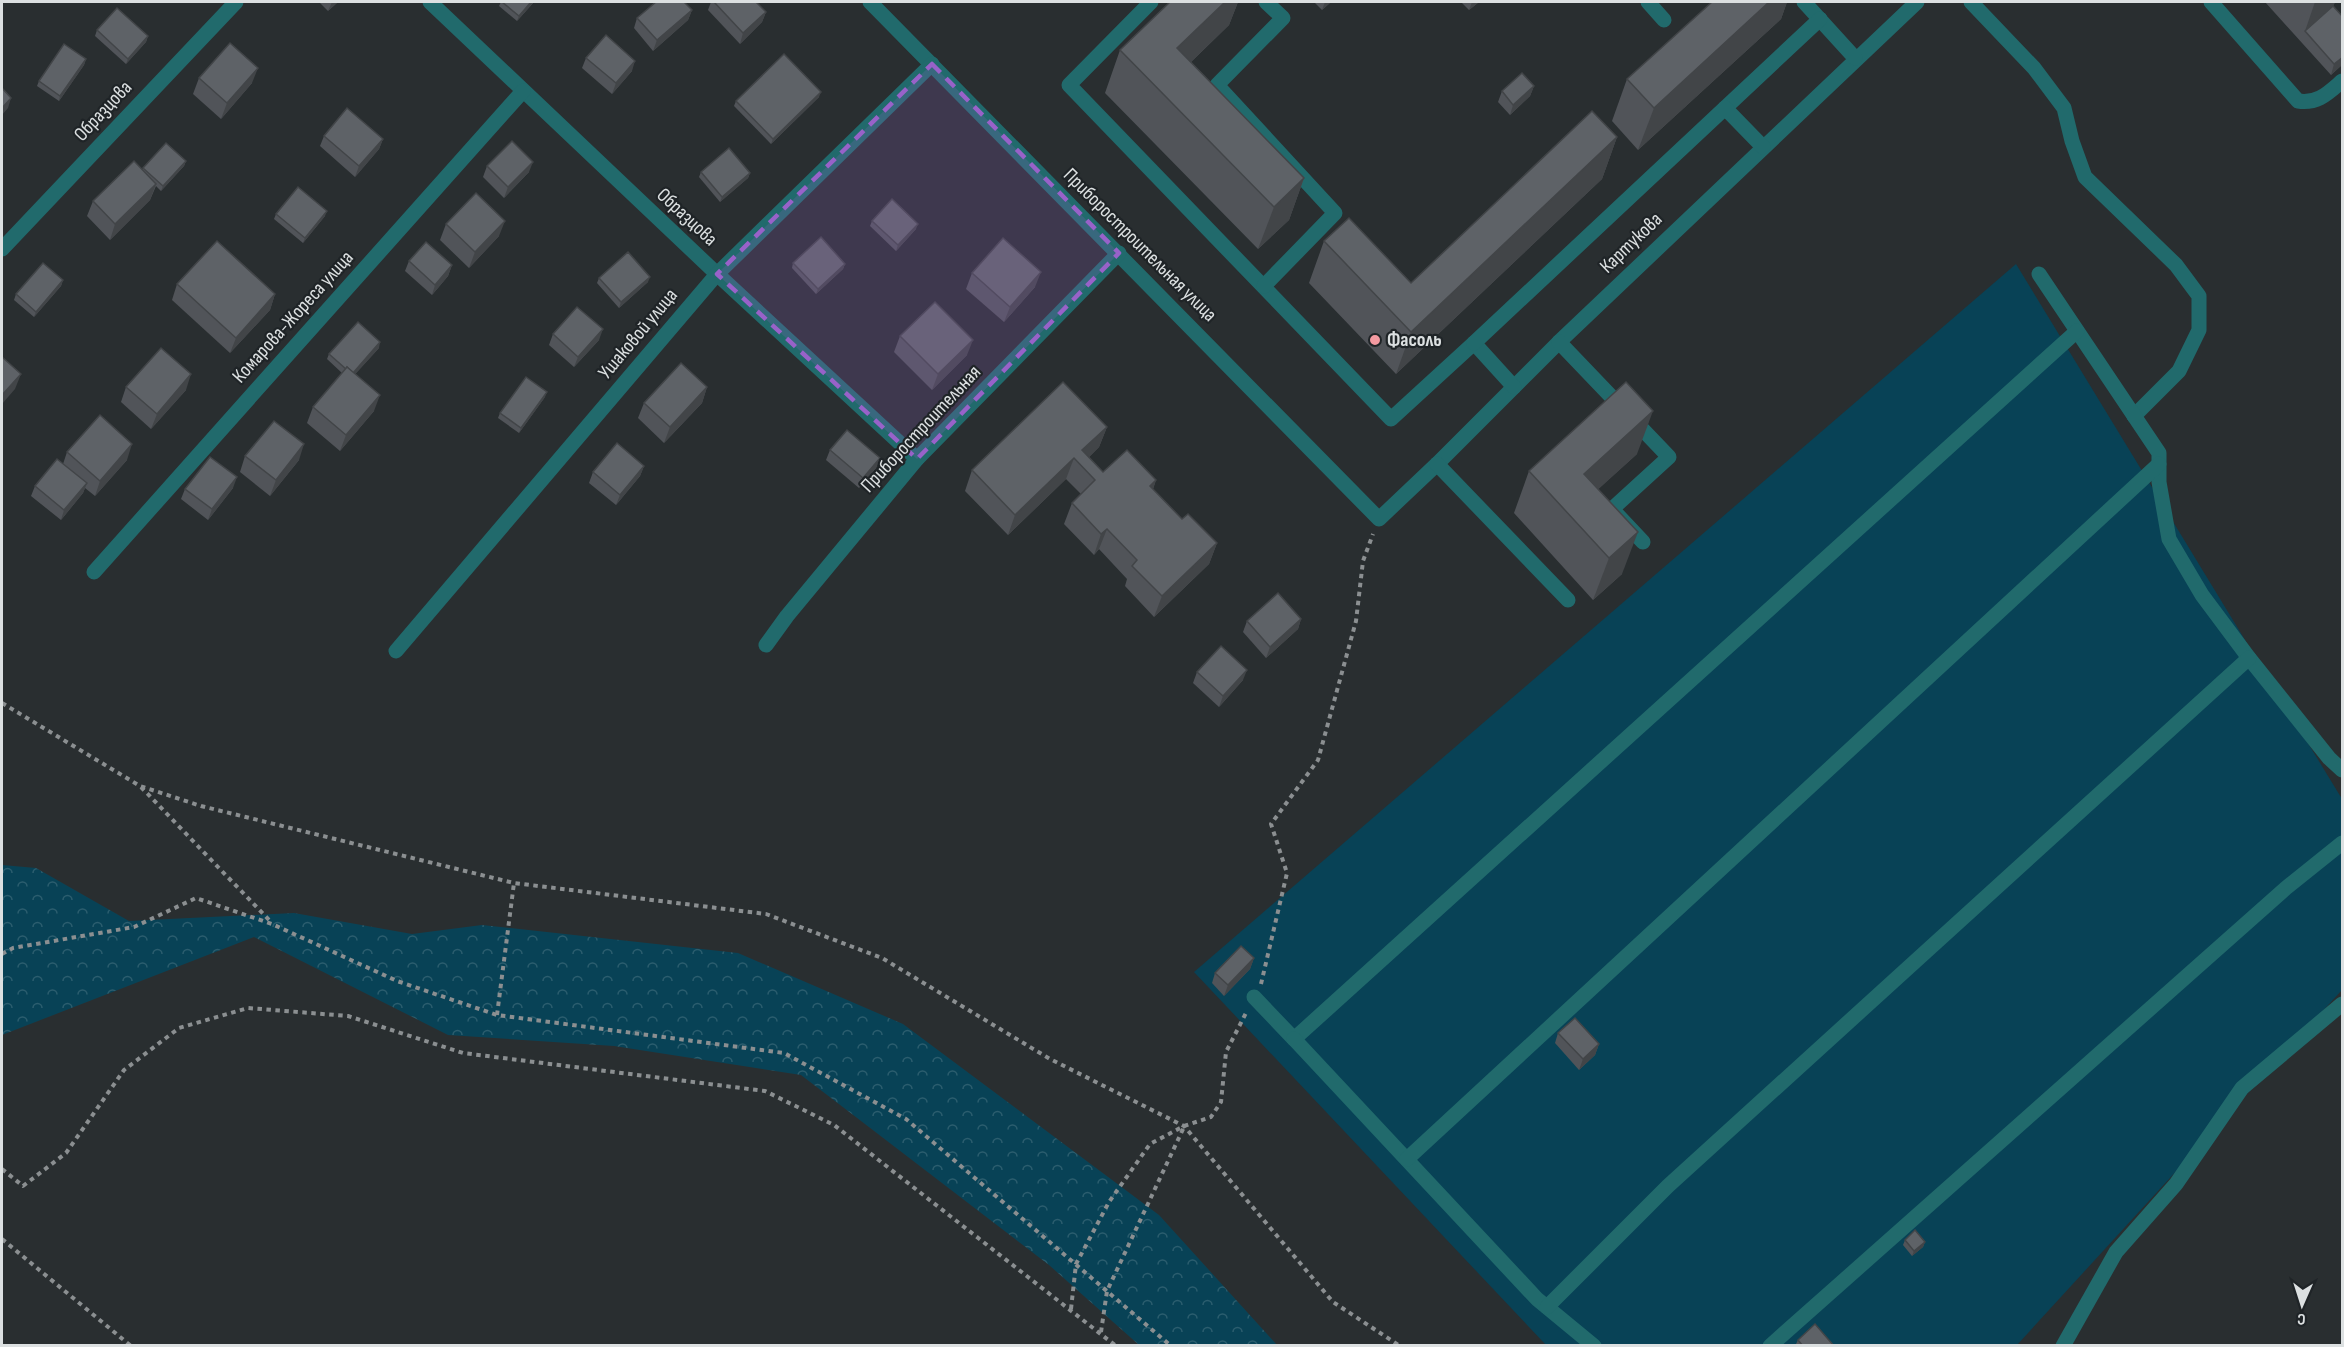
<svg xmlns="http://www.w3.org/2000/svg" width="2344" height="1347" font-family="'Sofia Sans Condensed',sans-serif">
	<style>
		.forest { fill: url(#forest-crowns) }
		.garden { fill: #084256 }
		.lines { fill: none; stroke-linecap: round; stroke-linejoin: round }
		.path { stroke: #8b8f91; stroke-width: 4; stroke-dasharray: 4.5 4.5; stroke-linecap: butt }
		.minor { stroke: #216a6c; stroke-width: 15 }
		.wall { fill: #515459 }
		.shaded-wall { fill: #424548 }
		.building { fill: #5e6267; stroke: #424548; stroke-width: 1.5 }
		.marked { fill: #9862c9; fill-opacity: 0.2; stroke: #9862c9; stroke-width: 4.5; stroke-dasharray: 12 8; stroke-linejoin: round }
		.poi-dot { fill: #f49aa1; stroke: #1f2427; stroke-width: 2 }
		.labels { text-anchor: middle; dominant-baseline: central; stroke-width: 4.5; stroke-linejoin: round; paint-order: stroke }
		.street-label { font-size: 20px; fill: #dce0e1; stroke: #1f2427 }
		.poi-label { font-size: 20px; font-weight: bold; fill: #dce0e1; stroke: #1f2427; text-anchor: start }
	</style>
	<defs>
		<pattern id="forest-crowns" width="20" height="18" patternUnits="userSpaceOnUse" patternTransform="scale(1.5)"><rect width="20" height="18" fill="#084256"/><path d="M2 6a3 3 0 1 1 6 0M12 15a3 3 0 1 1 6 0" fill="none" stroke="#2b5d6e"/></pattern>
	</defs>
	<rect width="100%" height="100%" fill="#292e30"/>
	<polygon class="forest" points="2,865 36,868 129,921 294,913 412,934 482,925 738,953 903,1024 1159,1215 1277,1345 1139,1345 1049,1265 801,1075 614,1046 448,1035 254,937 2,1035"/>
	<polygon class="garden" points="2016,264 2342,799 2342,990 2017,1345 1546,1345 1194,972"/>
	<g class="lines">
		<g class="path">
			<polyline points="2,703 140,786 201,806 514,883 766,914 882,958 1050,1059 1184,1126 1333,1302 1400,1346"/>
			<polyline points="141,787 271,922"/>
			<polyline points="2,954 13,948 134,927 196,898 272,924 397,981 497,1015 784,1053 906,1119 1171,1346"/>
			<polyline points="1261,984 1287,873 1271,824 1318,760 1356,621 1363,561 1373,534"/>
			<polyline points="497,1015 514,883"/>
			<polyline points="2,1169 23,1186 66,1153 124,1070 179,1028 248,1008 348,1016 463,1053 765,1091 834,1125 1116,1346"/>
			<polyline points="2,1239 131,1346"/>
			<polyline points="1071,1309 1076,1264 1109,1202 1150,1144 1184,1126 1211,1117 1221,1102 1226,1052 1247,1011"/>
			<polyline points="1101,1332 1107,1291 1184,1127"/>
		</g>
		<g class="minor">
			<polyline points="430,2 717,274 917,459"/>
			<polyline points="870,2 1379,519 1437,464 1559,342 1917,2"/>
			<polyline points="1151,2 1069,85 1391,419 1474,343 1514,387"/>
			<polyline points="1648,2 1664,20"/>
			<polyline points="1804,2 1855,58"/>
			<polyline points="1971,2 2034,68 2064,108 2072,141 2085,177 2176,265 2199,296 2199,330 2179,371 2134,416"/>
			<path d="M2211,2L2298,101C2318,104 2328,93 2342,81"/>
			<polyline points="1725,108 1820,19"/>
			<polyline points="2,249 236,2"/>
			<polyline points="2039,274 2159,453 2159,482 2169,539 2202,595 2249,658 2329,758 2342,770"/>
			<polyline points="1264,286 1335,213 1217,85 1283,18 1266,2"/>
			<polyline points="1559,342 1669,457 1612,509 1643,542"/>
			<polyline points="1474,343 1725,108 1763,147"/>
			<polyline points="1437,464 1568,600"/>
			<polyline points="94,572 523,91"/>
			<polyline points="766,645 787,616 917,459 1119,253"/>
			<polyline points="396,651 717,274 932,64"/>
			<polyline points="1254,997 1294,1039 2077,331"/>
			<polyline points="1294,1039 1537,1299 1594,1346"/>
			<polyline points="1407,1159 2159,464"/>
			<polyline points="1547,1307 1668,1186 2249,658"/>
			<polyline points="1770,1346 2286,888 2342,843"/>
			<polyline points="2063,1346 2116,1252 2176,1184 2242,1088 2342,1004"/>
		</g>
	</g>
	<g class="wall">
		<polygon points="319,2 338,2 328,11"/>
		<polygon points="501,2 534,2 517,21 499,6"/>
		<polygon points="711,2 756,2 766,12 762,22 740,44 708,10"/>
		<polygon points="1170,2 1238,2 1229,25 1191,62 1304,178 1289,220 1258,249 1105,93 1120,50"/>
		<polygon points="1314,2 1331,2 1322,10"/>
		<polygon points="1461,2 1479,2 1469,10"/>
		<polygon points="1712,2 1787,2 1781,19 1638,150 1612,121 1627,79"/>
		<polygon points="2265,2 2335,2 2333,6 2343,17 2343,64 2331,75"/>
		<polygon points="692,10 688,20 653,51 634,28 637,18"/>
		<polygon points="97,30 148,36 146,42 126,64 95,36"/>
		<polygon points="586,58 632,71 612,94 582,68"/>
		<polygon points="86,59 84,65 59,101 37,86 39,81"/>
		<polygon points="199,78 252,83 221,119 193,94"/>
		<polygon points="1534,86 1530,96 1510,115 1498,102 1502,91"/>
		<polygon points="819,97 771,144 734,106 736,101"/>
		<polygon points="324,136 383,139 379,149 355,177 320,146"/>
		<polygon points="1617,137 1602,179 1396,374 1309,283 1324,241 1411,283"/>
		<polygon points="186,161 184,166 161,191 156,186 150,200 110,240 87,216 93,201 142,170 143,168"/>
		<polygon points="487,166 529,172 504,198 483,177"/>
		<polygon points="701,172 750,173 748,178 720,202 699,177"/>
		<polygon points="276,214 325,216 303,243 274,219"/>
		<polygon points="872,221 916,229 896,251 870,226"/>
		<polygon points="446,224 499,236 469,268 440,240"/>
		<polygon points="409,261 452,265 448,276 432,295 405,271"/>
		<polygon points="793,263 845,264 843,269 816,294 792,268"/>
		<polygon points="972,273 1035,287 1004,322 966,289"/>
		<polygon points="599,278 648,282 619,308 597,283"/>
		<polygon points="63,280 61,286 34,317 14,300 16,294"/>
		<polygon points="177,284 275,294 270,310 230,353 172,300"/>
		<polygon points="553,334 599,340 574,367 549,345"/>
		<polygon points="900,336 967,355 932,390 894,352"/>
		<polygon points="379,348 355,374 374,411 340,451 307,423 313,407 342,373 327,359 329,354"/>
		<polygon points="126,387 186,390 151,429 121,402"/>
		<polygon points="707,387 702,403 664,443 638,418 644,403"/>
		<polygon points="545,397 519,433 498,418 500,413"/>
		<polygon points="1107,427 1099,447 1089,457 1103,472 1156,480 1153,489 1182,519 1217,543 1209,564 1154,617 1125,586 1127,579 1099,549 1094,555 1064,524 1072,503 1081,494 1066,479 1008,535 965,491 972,470"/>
		<polygon points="830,450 880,458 876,468 859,488 826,460"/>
		<polygon points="67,452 127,460 95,496 85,488 83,493 61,520 31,496 35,486 63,464"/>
		<polygon points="1637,454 1598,489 1622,574 1593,600 1514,513 1529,471"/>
		<polygon points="245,456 299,460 270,496 240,472"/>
		<polygon points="644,466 640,476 616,505 589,483 593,472"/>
		<polygon points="233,488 208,520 181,499 185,489"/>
		<polygon points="1301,619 1298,629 1266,658 1243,632 1247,621"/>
		<polygon points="1197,672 1243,680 1219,707 1193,683"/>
		<polygon points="1254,958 1250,969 1224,996 1212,983 1215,973"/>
		<polygon points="1558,1033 1599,1044 1595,1055 1579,1070 1555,1043"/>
		<polygon points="1905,1240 1925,1242 1923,1247 1912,1256 1903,1245"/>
		<polygon points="1798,1340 1834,1346 1795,1346"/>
	</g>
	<g class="shaded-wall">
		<polygon points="332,2 338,2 328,11"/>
		<polygon points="531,2 534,2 517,21 519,16"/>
		<polygon points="1225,2 1238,2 1229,25 1162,90 1177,48"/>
		<polygon points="1325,2 1331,2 1322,10"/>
		<polygon points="1472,2 1479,2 1469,10"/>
		<polygon points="1769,2 1787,2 1781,19 1638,150 1654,108"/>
		<polygon points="2315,2 2335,2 2329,17 2305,31"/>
		<polygon points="692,10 688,20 653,51 657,40"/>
		<polygon points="766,12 762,22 740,44 743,33"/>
		<polygon points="148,36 146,42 126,64 128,59"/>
		<polygon points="2343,57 2343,64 2331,75 2334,64"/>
		<polygon points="86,59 84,65 59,101 60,96"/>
		<polygon points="635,61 632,71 612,94 616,83"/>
		<polygon points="258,68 252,83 221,119 227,103"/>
		<polygon points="1534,86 1530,96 1510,115 1513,105"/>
		<polygon points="821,92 819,97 771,144 773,139"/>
		<polygon points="11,98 8,108 2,115 2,108"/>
		<polygon points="1617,137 1602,179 1396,374 1411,332"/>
		<polygon points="383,139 379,149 355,177 359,166"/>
		<polygon points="186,161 184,166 161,191 163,186"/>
		<polygon points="533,162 529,172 504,198 508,187"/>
		<polygon points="750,173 748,178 720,202 722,197"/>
		<polygon points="1304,178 1289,220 1258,249 1274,207"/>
		<polygon points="156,184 150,200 110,240 115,224"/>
		<polygon points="327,211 325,216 303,243 305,238"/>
		<polygon points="505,221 499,236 469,268 475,252"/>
		<polygon points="918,224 916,229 896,251 898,245"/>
		<polygon points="845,264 843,269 816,294 818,289"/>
		<polygon points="452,265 448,276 432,295 435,285"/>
		<polygon points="1041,272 1035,287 1004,322 1010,307"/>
		<polygon points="650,277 648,282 619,308 621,302"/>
		<polygon points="63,280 61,286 34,317 36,312"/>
		<polygon points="275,294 270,310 230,353 236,338"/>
		<polygon points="603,329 599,340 574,367 578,357"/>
		<polygon points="973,340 967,355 932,390 938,374"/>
		<polygon points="380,342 379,348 350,380 352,374"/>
		<polygon points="21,374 15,389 2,404 2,395"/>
		<polygon points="191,374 186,390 151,429 157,414"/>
		<polygon points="707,387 702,403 664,443 670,427"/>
		<polygon points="547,392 545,397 519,433 521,428"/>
		<polygon points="380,395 374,411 340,451 346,435"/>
		<polygon points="1653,411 1637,454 1569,516 1584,474"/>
		<polygon points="1107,427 1099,447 1081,465 1082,450"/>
		<polygon points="132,444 127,460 95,496 100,481"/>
		<polygon points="304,444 299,460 270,496 276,480"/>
		<polygon points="880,458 876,468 859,488 863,478"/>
		<polygon points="1074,458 1066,479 1008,535 1015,515"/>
		<polygon points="644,466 640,476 616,505 620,495"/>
		<polygon points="237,477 233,488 208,520 212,509"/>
		<polygon points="1156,480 1149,501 1150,486"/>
		<polygon points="87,483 83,493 61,520 64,510"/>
		<polygon points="1107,529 1099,549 1094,555 1101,534"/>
		<polygon points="1638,532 1622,574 1593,600 1609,558"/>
		<polygon points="1217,543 1209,564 1154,617 1162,596"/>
		<polygon points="1301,619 1298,629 1266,658 1270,647"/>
		<polygon points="1247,670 1243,680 1219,707 1223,696"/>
		<polygon points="1254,958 1250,969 1224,996 1228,985"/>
		<polygon points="1599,1044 1595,1055 1579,1070 1583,1059"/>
		<polygon points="1925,1242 1923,1247 1912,1256 1914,1251"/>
	</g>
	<g class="building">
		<polygon points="502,2 531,2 519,16"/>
		<polygon points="656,2 684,2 692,10 657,40 637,18"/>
		<polygon points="714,2 756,2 766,12 743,33"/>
		<polygon points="1170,2 1225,2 1177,48 1304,178 1274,207 1120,50"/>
		<polygon points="1712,2 1769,2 1654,108 1627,79"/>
		<polygon points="2333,6 2343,17 2343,57 2334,64 2305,31"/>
		<polygon points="117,8 148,36 128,59 97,30"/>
		<polygon points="606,35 635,61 616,83 586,58"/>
		<polygon points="230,43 258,68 227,103 199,78"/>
		<polygon points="64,44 86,59 60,96 39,81"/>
		<polygon points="784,54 821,92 773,139 736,101"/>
		<polygon points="1522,73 1534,86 1513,105 1502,91"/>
		<polygon points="2,88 11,98 2,108"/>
		<polygon points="347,108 383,139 359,166 324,136"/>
		<polygon points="1592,111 1617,137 1411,332 1324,241 1349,218 1411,283"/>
		<polygon points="512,141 533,162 508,187 487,166"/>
		<polygon points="166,143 186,161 163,186 143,168"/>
		<polygon points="729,148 750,173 722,197 701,172"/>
		<polygon points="134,161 156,184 115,224 93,201"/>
		<polygon points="298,187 327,211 305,238 276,214"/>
		<polygon points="476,193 505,221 475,252 446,224"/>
		<polygon points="892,199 918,224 898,245 872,221"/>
		<polygon points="821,237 845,264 818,289 793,263"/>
		<polygon points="1003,238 1041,272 1010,307 972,273"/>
		<polygon points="217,241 275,294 236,338 177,284"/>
		<polygon points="426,242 452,265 435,285 409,261"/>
		<polygon points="628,252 650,277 621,302 599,278"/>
		<polygon points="43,263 63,280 36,312 16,294"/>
		<polygon points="935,302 973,340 938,374 900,336"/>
		<polygon points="577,307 603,329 578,357 553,334"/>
		<polygon points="358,322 380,342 353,373 347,367 346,369 329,354"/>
		<polygon points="161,348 191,374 157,414 126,387"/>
		<polygon points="2,357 21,374 2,395"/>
		<polygon points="681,363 707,387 670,427 644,403"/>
		<polygon points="347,367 380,395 346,435 313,407"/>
		<polygon points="526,377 547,392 521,428 500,413"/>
		<polygon points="1063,382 1107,427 1082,450 1103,472 1127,450 1156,480 1150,486 1182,519 1188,514 1217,543 1162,596 1132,566 1137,560 1107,529 1101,534 1072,503 1095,480 1074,458 1015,515 972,470"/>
		<polygon points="1626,382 1653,411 1584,474 1638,532 1609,558 1529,471"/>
		<polygon points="100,415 132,444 100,481 67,452"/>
		<polygon points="274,421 304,444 276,480 245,456"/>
		<polygon points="847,430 880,458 863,478 830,450"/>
		<polygon points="617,443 644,466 620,495 593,472"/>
		<polygon points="210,457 237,477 212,509 185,489"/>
		<polygon points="57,459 87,483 64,510 35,486"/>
		<polygon points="1278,593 1301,619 1270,647 1247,621"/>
		<polygon points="1221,646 1247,670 1223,696 1197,672"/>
		<polygon points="1241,946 1254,958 1228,985 1215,973"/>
		<polygon points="1575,1018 1599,1044 1583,1059 1558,1033"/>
		<polygon points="1915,1230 1925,1242 1914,1251 1905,1240"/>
		<polygon points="1815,1324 1834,1346 1803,1346 1798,1340"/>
	</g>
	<path class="marked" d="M932,64L1119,253L917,459L717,274Z"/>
	<circle class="poi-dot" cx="1375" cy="340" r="6"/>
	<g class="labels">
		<g class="street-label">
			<text transform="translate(103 111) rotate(-47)">Образцова</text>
			<text transform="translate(687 217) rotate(43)">Образцова</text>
			<text transform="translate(1631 243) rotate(-44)">Картукова</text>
			<text transform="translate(1140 245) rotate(45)">Приборостроительная улица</text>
			<text transform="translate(293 317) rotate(-48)">Комарова-Жореса улица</text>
			<text transform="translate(638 334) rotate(-50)">Ушаковой улица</text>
			<text transform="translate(921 429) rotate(-47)">Приборостроительная</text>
		</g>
		<g class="poi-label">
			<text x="1387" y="340">Фасоль</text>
		</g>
	</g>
	<rect width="2344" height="1347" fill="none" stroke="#dce0e1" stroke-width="6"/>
	<g transform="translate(2302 1305) rotate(183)" stroke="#1f2427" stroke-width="4.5" paint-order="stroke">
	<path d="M0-4.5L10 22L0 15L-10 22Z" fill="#dce0e1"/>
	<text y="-9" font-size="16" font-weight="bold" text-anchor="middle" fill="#dce0e1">С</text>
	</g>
</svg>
